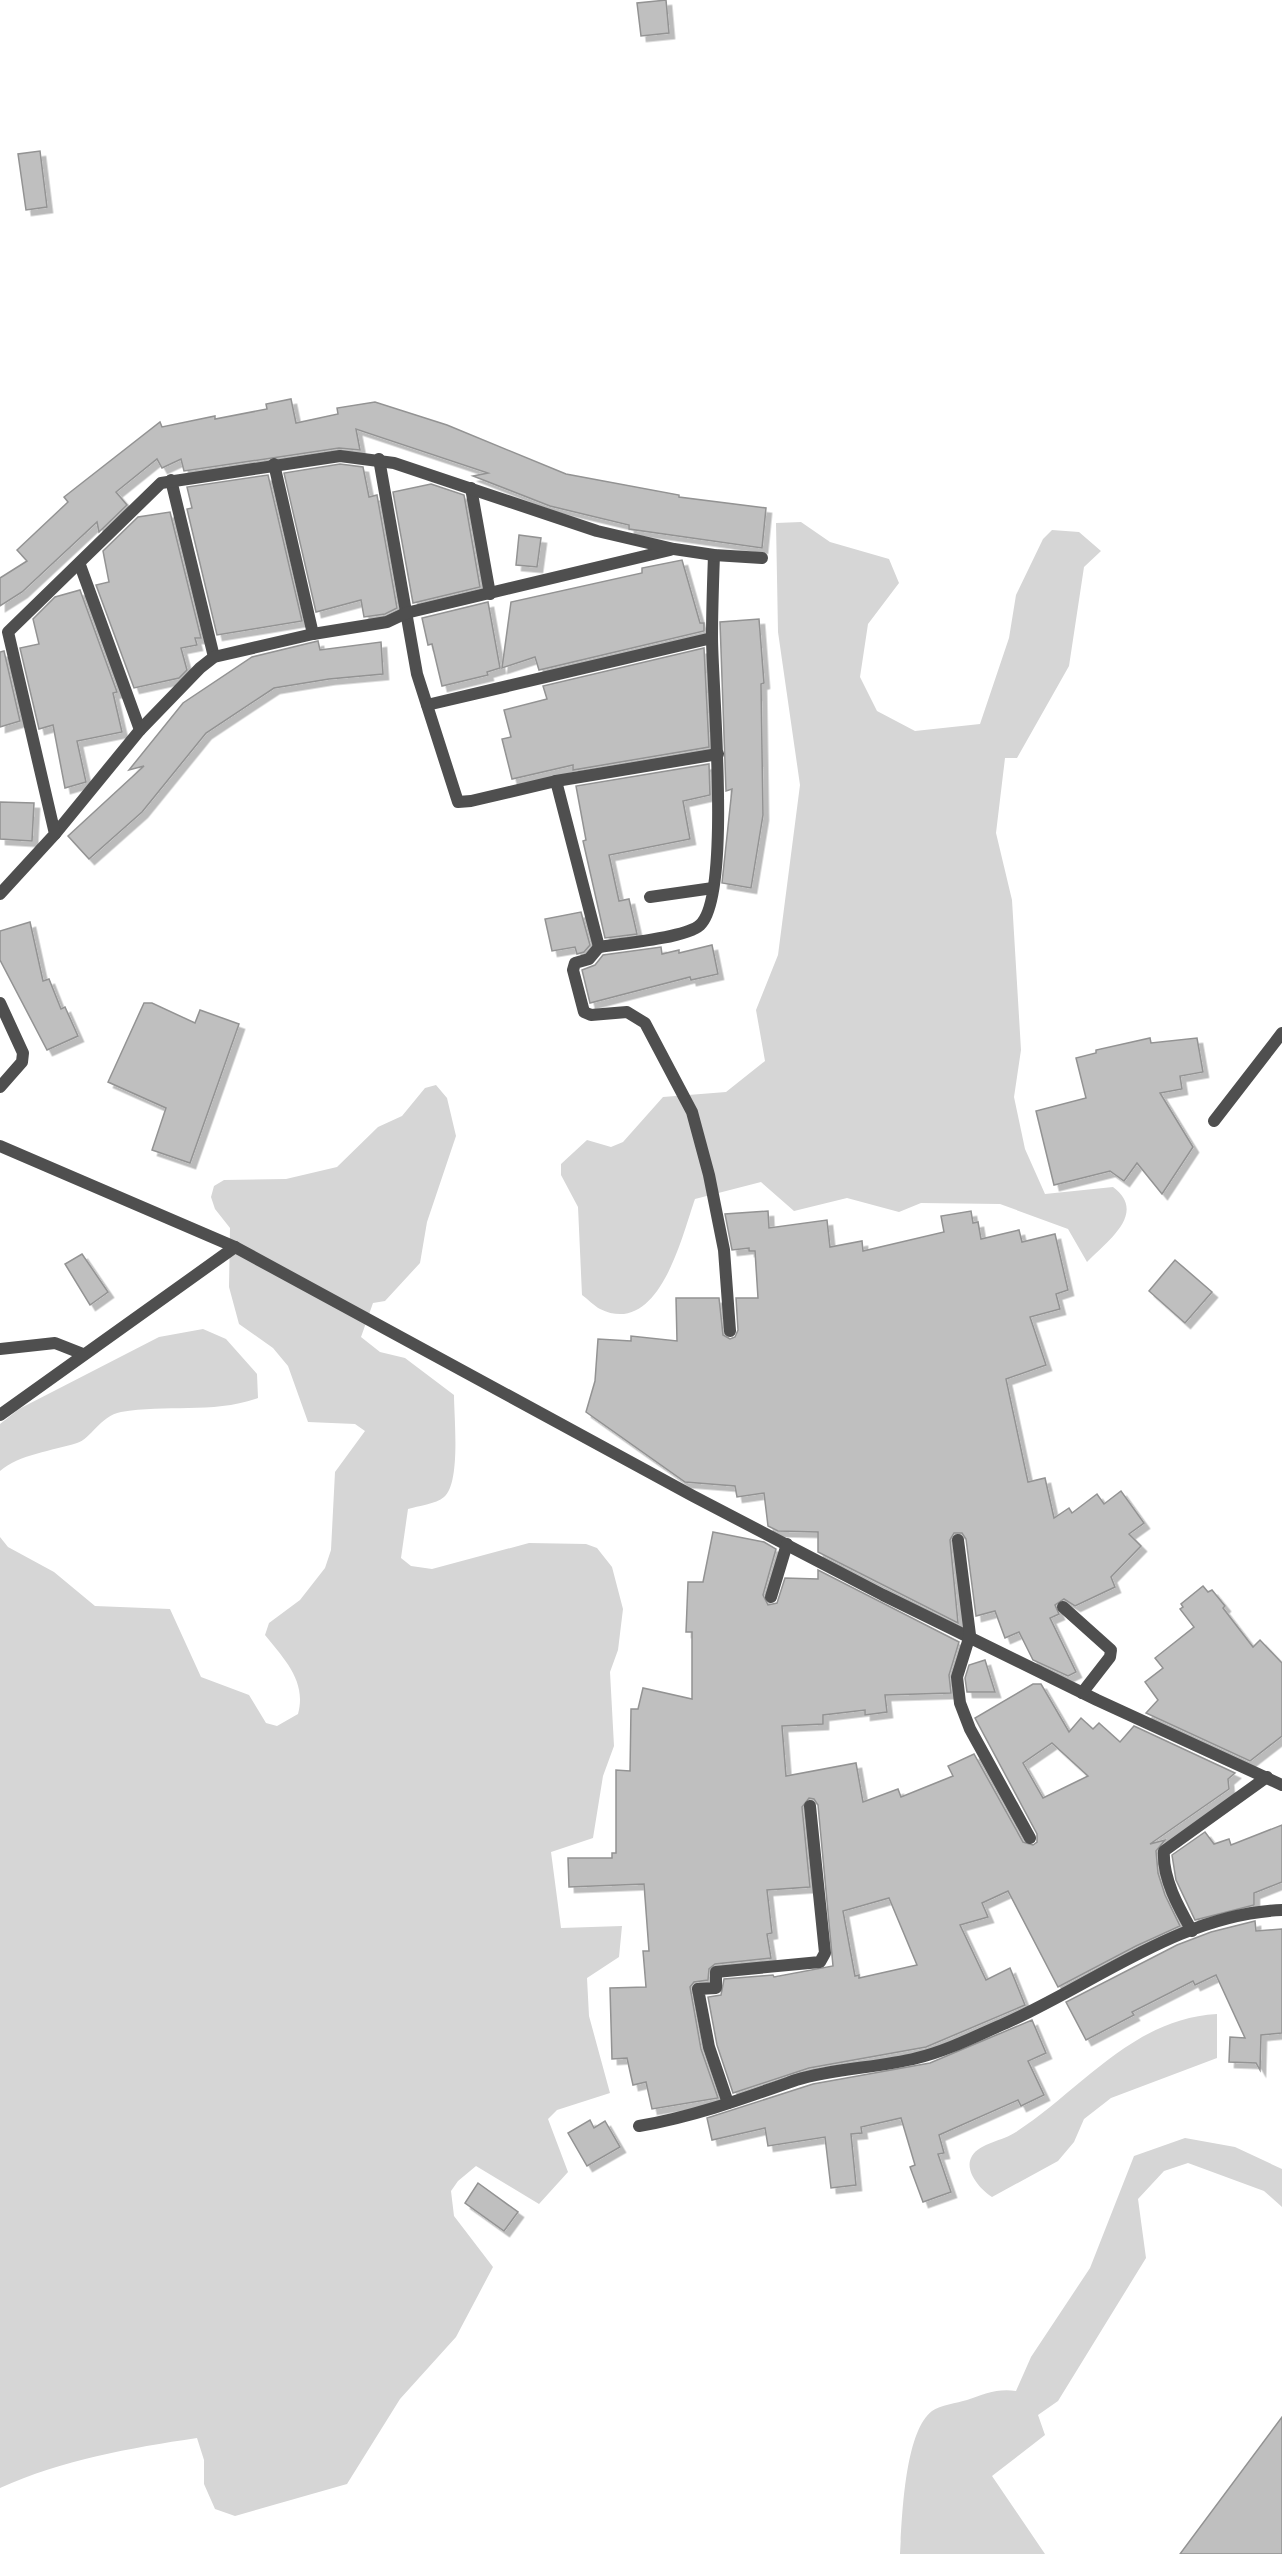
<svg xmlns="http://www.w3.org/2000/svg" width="1282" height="2554" font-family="Rubik,sans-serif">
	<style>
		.green { fill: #d6d6d6 }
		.building { fill: #bfbfbf; stroke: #939393; stroke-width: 1.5; fill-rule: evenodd; filter: url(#shadow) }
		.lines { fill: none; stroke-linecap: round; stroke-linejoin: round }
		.street { stroke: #4f4f4f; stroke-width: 12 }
	</style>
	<defs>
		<filter id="shadow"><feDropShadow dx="5.5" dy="5.5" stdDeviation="0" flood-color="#0004"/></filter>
	</defs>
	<rect width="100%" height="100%" fill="#fff"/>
	<g class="green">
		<path d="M801,522L830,542L889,559L899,583L868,624L860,677L877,711L915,731L980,724L1009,638L1016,595L1043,539L1052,530L1079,532L1101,551L1084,567L1069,666L1017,758H1005L996,833L1012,900L1021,1050L1014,1097L1025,1149L1045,1194L1113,1187C1148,1213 1107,1241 1087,1262L1068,1229L1000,1204L921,1203L899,1212L847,1198L794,1211L761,1182L695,1199C682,1236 659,1338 600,1309C594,1306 588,1299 582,1295L578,1207L561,1175V1164L587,1140L611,1147L623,1142L663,1097L726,1092L765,1061L756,1010L778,955L800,785L778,632L776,523Z"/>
		<path d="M436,1085L447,1098L456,1136L427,1222L420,1263L385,1301L373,1303L361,1337L380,1352L405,1358L454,1395C454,1417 461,1483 444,1497C436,1504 418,1506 408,1509L401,1558L411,1566L432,1569L529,1543L586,1544L597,1548L612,1567L623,1609L618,1650L610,1672L614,1746L603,1776L593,1838L551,1852L561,1928L622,1926L619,1957L587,1978L589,2016L610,2093L557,2110L548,2119L568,2172L539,2204L476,2166L458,2181L451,2191L454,2216L493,2267L456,2337L400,2399L347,2484L235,2516L215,2509L204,2484V2460L197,2438C130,2448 62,2460 0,2488V1537L8,1547L54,1572L95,1606L170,1609L201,1677L249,1695L266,1723L277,1726L298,1714C307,1681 284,1659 265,1635L269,1623L300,1600L325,1568L331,1550L335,1472L365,1431L355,1424L308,1422L288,1366L273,1348L239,1324L229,1287L230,1228L215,1209L211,1197L214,1186L224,1180L286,1179L337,1167L378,1127L402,1116L425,1088Z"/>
		<path d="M203,1329L226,1339L257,1374L258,1398C213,1414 166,1404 121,1412C100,1416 91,1439 77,1443C52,1451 20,1454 0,1471V1424L19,1409L159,1337Z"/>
		<path d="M1217,2014V2058L1111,2098L1084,2119L1074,2142L1058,2161L992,2197C981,2190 963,2171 972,2156C980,2143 1003,2141 1016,2132C1082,2089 1132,2019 1217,2014Z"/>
		<path d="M1185,2138L1235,2147L1282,2169V2207L1264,2191L1188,2163L1164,2171L1138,2199L1146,2258L1058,2401L1038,2415L1045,2435L992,2476L1045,2554H900C902,2521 904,2432 932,2411C940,2405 957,2403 967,2400C984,2394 998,2388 1016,2391L1031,2357L1090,2268L1134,2156Z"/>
	</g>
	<g class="building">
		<polygon points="666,0 669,33 641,36 637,3"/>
		<polygon points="40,151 47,207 26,210 18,154"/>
		<polygon points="291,399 296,423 338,414 337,408 375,402 447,425 566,474 679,495 679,497 766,508 762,548 629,529 629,525 550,506 473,476 488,473 356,429 360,450 339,448 184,471 181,459 162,468 157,459 116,492 127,505 99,532 97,522 22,592 0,606 0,578 27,561 17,550 68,502 64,497 160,422 162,427 215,416 215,419 267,409 266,404"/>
		<polygon points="340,464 363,467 369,497 377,495 397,608 385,614 364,617 361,600 316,612 284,473"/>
		<polygon points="268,475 302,621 217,635 187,509 192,508 187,487"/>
		<polygon points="431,484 464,495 480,587 413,603 393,492"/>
		<polygon points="170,512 201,638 195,638 197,645 181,648 187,670 179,678 134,688 96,585 109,582 103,551 138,517"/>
		<polygon points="519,535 541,538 537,567 516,565"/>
		<polygon points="682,560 700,623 704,623 704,631 539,670 535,657 502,668 511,602 642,573 642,568"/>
		<polygon points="80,590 117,692 113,693 122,732 77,741 86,782 65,788 53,725 39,729 20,648 39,644 33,619 55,597"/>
		<polygon points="488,602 500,668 487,672 488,675 442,686 432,644 428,645 422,618"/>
		<polygon points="759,619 764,683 761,684 763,815 751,888 722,883 732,789 726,791 720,622"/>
		<polygon points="318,641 320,650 381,642 383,674 329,679 274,688 206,733 142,812 89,859 68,836 144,766 129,770 183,703 252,657"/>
		<polygon points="704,648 709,747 573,770 573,765 512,779 502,739 511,737 504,710 547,699 543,686"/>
		<polygon points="4,651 20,721 0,727 0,652"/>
		<polygon points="709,764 710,795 683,801 690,839 609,855 619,901 629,899 637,934 605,938 583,841 586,840 576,786"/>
		<polygon points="0,802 34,803 32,841 0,839"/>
		<polygon points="581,912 590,945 584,952 577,954 575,947 552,951 545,919"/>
		<polygon points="30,922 43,981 49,979 61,1009 65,1007 78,1036 47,1050 0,960 0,931"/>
		<polygon points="712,945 718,974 691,980 690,977 590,1003 582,970 595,965 603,955 661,947 662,954 679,950 679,953"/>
		<polygon points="144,1003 152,1003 195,1023 200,1010 239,1024 190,1163 152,1150 166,1108 108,1082"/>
		<polygon points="1150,1038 1151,1043 1197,1038 1203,1072 1180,1076 1182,1089 1160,1093 1193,1147 1162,1194 1137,1163 1124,1181 1110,1171 1054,1185 1036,1111 1086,1098 1076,1058 1096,1053 1096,1050"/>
		<polygon points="768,1211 769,1228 827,1220 830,1247 862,1241 863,1251 944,1232 941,1216 971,1211 973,1223 978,1222 981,1239 1019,1230 1022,1242 1055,1234 1068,1290 1056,1294 1060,1309 1030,1317 1046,1365 1006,1379 1028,1482 1045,1478 1054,1518 1069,1508 1072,1513 1097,1494 1104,1504 1121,1491 1144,1523 1129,1534 1141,1546 1111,1577 1115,1587 1075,1606 1064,1599 1055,1605 1059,1614 1050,1618 1076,1672 1068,1676 1033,1660 1019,1632 1005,1638 995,1611 976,1616 966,1539 962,1533 954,1533 950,1540 958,1623 818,1552 818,1532 778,1531 768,1526 764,1493 737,1497 735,1486 685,1482 586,1412 595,1381 598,1339 631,1341 631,1336 677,1341 676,1298 719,1298 723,1335 730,1339 735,1337 738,1330 736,1298 758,1298 755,1251 749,1251 749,1248 732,1250 725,1214"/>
		<polygon points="82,1254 108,1292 90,1305 65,1264"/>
		<polygon points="1175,1260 1212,1292 1185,1323 1149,1291"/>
		<path d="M713,1532L764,1542L776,1549L763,1595L768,1605L777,1603L785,1578L818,1579V1570L959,1642L949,1675L951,1693L885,1695L887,1712L865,1715V1710L823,1715V1724L782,1726L786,1776L856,1763L863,1802L898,1789L901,1797L953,1776L948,1766L974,1754L1023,1842L1033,1845L1037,1842V1834L975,1718L1033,1684H1041L1069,1732L1081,1718L1093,1729L1099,1723L1120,1742L1134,1726L1235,1773L1228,1779L1229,1789L1150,1844L1165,1840L1156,1851L1158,1873L1165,1895L1180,1926L1136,1946L1058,1987L1008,1891L982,1903L988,1917L960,1925L986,1980L1010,1968L1025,2005L926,2047L809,2068L733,2093L717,2045L708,1997L721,1995L724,1979L773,1975L774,1977L833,1966L818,1805L814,1799L809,1798L802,1807L810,1887L767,1890L772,1933L767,1934L771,1958L715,1964L709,1969L708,1980L694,1982L690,1987L701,2049L718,2098L652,2109L646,2082L633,2085L627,2058L612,2059L610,1988L646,1987L643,1951H649L644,1884L569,1887L568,1858H612V1853H616V1770L630,1771L631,1709H638L643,1688L692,1699V1632H686L688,1582H703ZM1052,1743L1088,1776L1043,1798L1023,1763ZM889,1898L917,1965L859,1978V1975L855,1976L843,1911Z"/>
		<polygon points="1203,1586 1208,1592 1212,1590 1225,1606 1223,1608 1253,1647 1260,1640 1282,1663 1282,1736 1250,1761 1146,1713 1158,1700 1145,1682 1163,1668 1155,1658 1194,1627 1180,1609 1183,1607 1181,1604"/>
		<polygon points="985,1660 995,1692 967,1692 965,1678 969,1665"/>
		<polygon points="1282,1825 1282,1882 1254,1893 1254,1905 1195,1920 1176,1880 1172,1855 1205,1832 1214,1844 1229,1839 1231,1845"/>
		<polygon points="1255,1921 1256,1931 1282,1929 1282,2033 1261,2035 1260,2070 1256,2063 1229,2062 1230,2037 1245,2038 1216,1975 1195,1985 1193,1981 1132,2012 1134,2015 1086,2040 1066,2002 1177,1945 1211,1932"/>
		<polygon points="1032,2020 1046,2053 1028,2061 1044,2095 1021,2106 1018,2100 939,2135 944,2153 938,2154 951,2192 923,2202 910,2167 915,2165 901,2118 861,2127 862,2133 851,2134 856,2185 831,2188 825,2137 768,2146 765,2128 712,2140 707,2118 813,2084 930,2063"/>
		<polygon points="590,2120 594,2128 605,2121 620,2147 587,2166 568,2133"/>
		<polygon points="478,2183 518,2212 504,2231 465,2203"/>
		<polygon points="1282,2417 1282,2554 1180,2554"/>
	</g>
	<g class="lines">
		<g class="street">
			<path d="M379,459L417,674L458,802L471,801L556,781L599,947C620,944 686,938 700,925C732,896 712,686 712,637C712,610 713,583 714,555"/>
			<polyline points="274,464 313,634"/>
			<polyline points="171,480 214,657"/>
			<polyline points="471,488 490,594"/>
			<polyline points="80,565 140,730"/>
			<polyline points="427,705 712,638"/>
			<polyline points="556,781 718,754"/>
			<polyline points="55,834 140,730 200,668 214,657 313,634 387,622 406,613 670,550"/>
			<polyline points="0,894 55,834 8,632 161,483 340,456 394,463 597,531 674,549 714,555 762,558"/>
			<polyline points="650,897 713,888"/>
			<polyline points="599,947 589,959 575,963 573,970 584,1012 591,1015 627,1012 645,1023 692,1112 709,1175 724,1250 730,1331"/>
			<polyline points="0,1003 23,1053 22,1062 0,1087"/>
			<polyline points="1214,1121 1282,1033"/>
			<polyline points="0,1146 235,1247 693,1496 883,1595 1097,1700 1282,1785"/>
			<polyline points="0,1349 55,1343 83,1354"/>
			<polyline points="0,1415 235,1247"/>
			<polyline points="958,1540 970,1635 957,1677 960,1703 970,1729 1030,1838"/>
			<polyline points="771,1597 787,1544"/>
			<polyline points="1063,1607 1111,1650 1110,1657 1082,1693"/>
			<path d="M1192,1931C1179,1908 1162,1878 1164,1851L1267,1777"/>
			<polyline points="728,2103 709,2047 698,1989 716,1988 716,1972 820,1962 825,1953 810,1806"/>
			<path d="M639,2126C693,2117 745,2098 796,2080C835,2068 878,2068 917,2058C947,2051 978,2035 1006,2023C1096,1983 1180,1914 1282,1910"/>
		</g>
	</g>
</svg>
